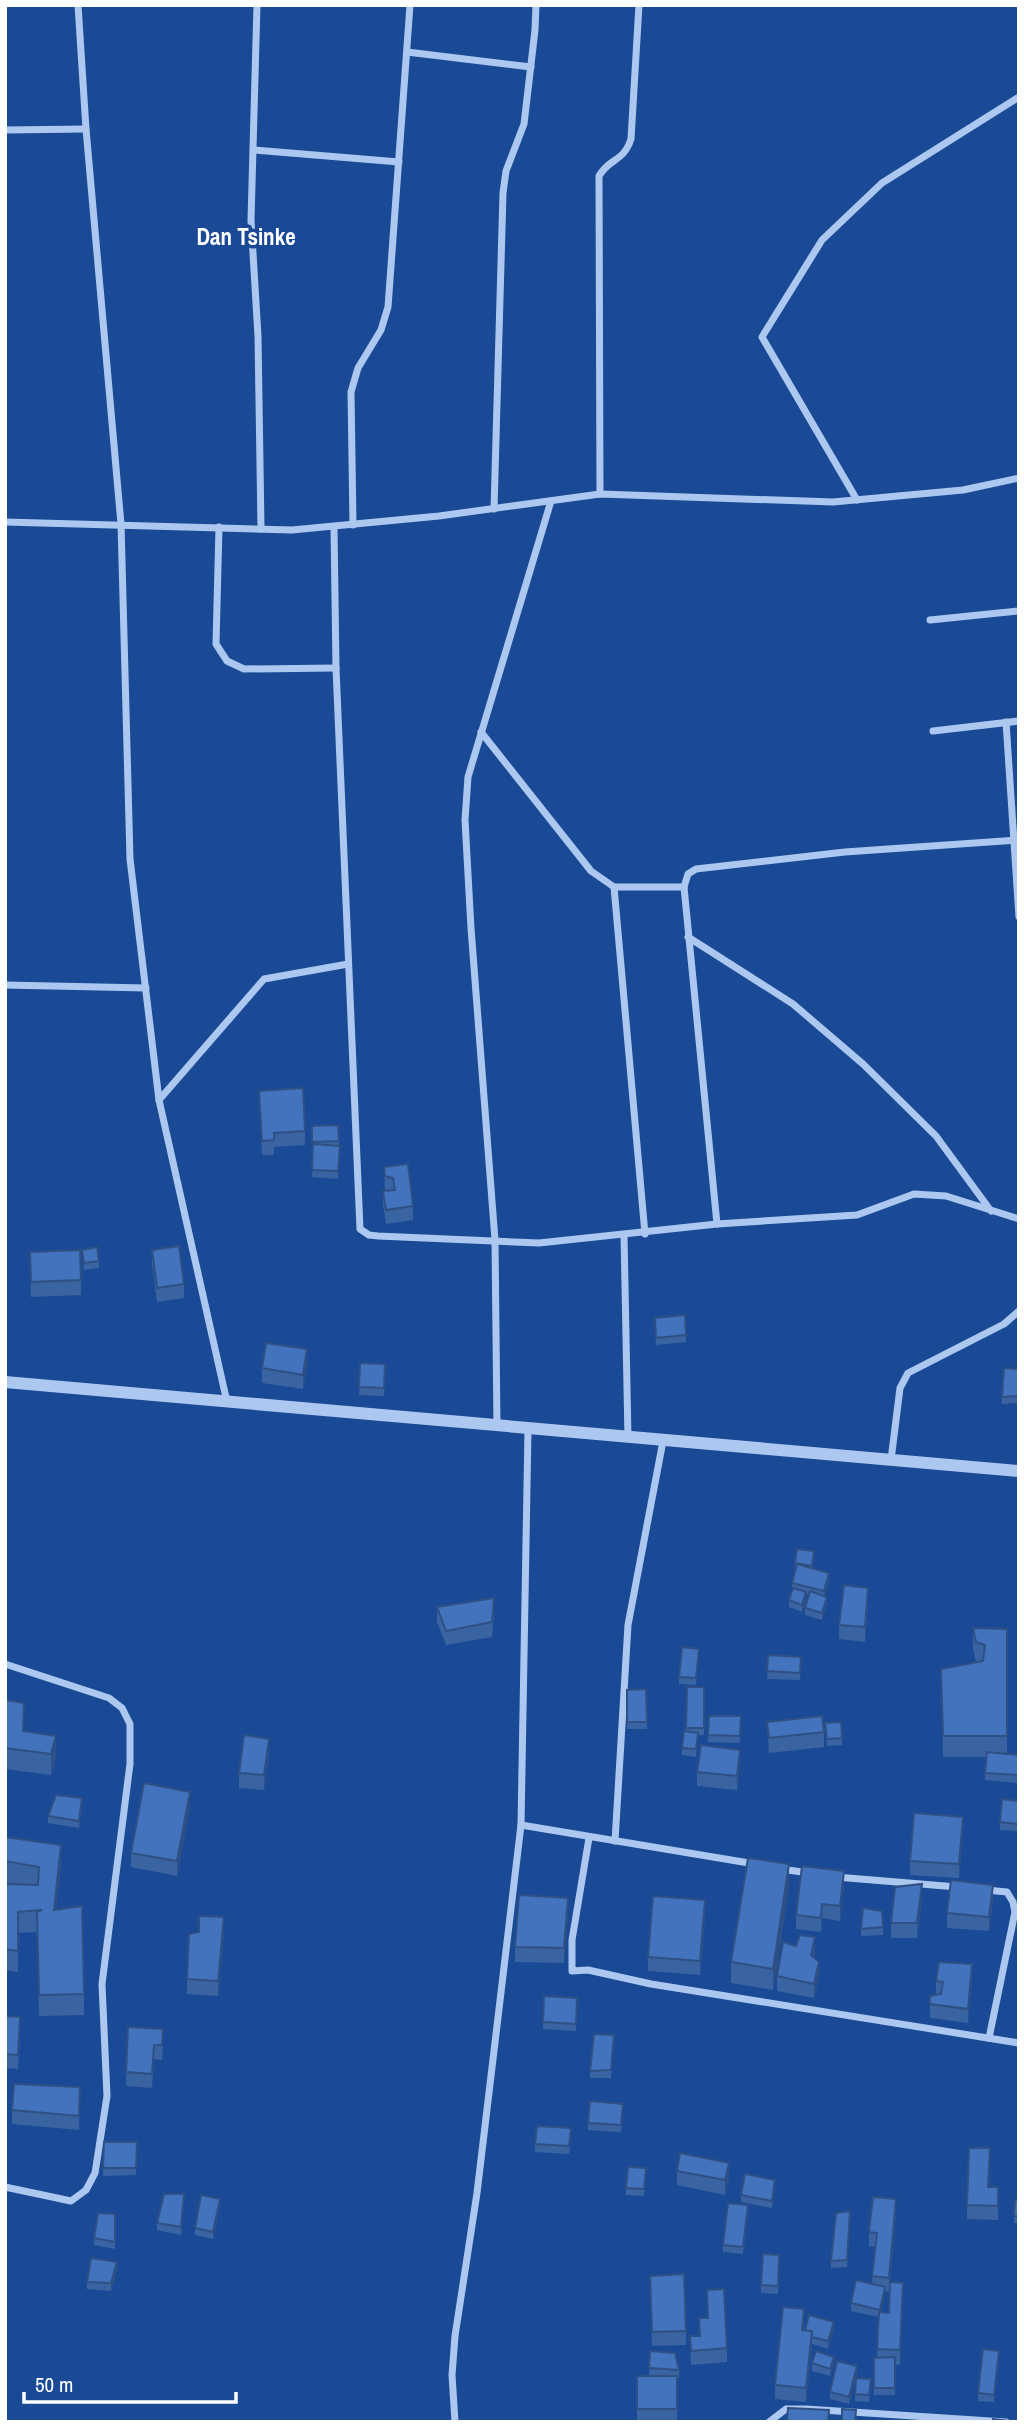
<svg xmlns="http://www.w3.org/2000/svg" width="1024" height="2427" font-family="'Archivo Narrow',sans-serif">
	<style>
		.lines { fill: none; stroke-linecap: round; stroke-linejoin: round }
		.minor { stroke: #acc8f0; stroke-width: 7 }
		.tertiary { stroke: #acc8f0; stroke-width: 12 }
		.wall { fill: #3a63a2 }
		.shaded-wall { fill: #2f5084 }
		.building { fill: #4373bc; stroke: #2f5084; stroke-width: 2 }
		.labels { text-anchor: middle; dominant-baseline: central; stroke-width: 7; stroke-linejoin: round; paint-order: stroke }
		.quarter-label { font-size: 23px; font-weight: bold; fill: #fff; stroke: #1a4a95 }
	</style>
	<rect width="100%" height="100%" fill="#1a4a95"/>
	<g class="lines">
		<g class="minor">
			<polyline points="78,5 86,129 121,524 130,859 159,1100 227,1402"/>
			<polyline points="257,5 251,220 258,336 261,529"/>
			<polyline points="407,52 531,67"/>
			<polyline points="5,130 86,129"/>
			<polyline points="254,150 399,162"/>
			<path d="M600,494L599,176C610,157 623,163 631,139L639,5"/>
			<polyline points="857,500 762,337 822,240 882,183 1019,97"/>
			<polyline points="494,509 503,193 506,171 524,124 535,30 536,5"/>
			<polyline points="5,522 292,530 439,516 600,494 833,502 963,490 1019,478"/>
			<polyline points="353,525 351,392 358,368 381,330 388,307 410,5"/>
			<polyline points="219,527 216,644 227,661 244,669 336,668"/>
			<polyline points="334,527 336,668 360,1229 369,1235 378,1236 539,1243 717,1224 857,1215 914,1194 946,1196 1019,1219"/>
			<polyline points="930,620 1019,611"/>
			<polyline points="1006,722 1019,917"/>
			<polyline points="933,731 1019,721"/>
			<polyline points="481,732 591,871 614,887 684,887"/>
			<polyline points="614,887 645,1234"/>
			<polyline points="688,937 793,1004 863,1064 936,1136 991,1211"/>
			<polyline points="5,985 146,988"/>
			<polyline points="159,1100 264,979 348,964"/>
			<polyline points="717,1224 684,887 688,874 696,869 845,852 1019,840"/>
			<polyline points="624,1235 628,1438"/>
			<polyline points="497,1426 495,1240 471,928 465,820 468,777 551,501"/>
			<polyline points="891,1460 900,1388 908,1373 1004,1324 1019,1311"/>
			<polyline points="5,1664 109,1698 122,1708 130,1724 130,1764 102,1984 107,2096 95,2173 86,2190 71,2201 5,2187"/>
			<polyline points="521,1825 755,1864"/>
			<polyline points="589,1838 572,1940 572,1971 588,1970 651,1984 1019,2043"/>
			<polyline points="615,1841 628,1625 663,1441"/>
			<polyline points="780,1869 810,1873"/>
			<polyline points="836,1877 957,1887"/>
			<polyline points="986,1890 1007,1892 1013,1902 1015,1912 989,2038"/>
			<polyline points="455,2422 452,2375 455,2336 477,2193 521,1825 528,1430"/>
			<polyline points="769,2422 786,2409 806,2409 1006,2422"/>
		</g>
		<polyline class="tertiary" points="5,1382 1019,1471"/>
	</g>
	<g class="wall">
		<polygon points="259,1091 305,1131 305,1145 274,1147 274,1155 262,1155"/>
		<polygon points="312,1126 339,1141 338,1179 312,1177 313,1149"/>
		<polygon points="408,1164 413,1206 413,1220 386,1224 383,1205 383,1191 388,1191 385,1190 384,1167"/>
		<polygon points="82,1250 99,1261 99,1268 84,1270"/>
		<polygon points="152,1250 184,1284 184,1298 157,1302 152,1264"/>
		<polygon points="30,1252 81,1280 81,1295 31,1297"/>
		<polygon points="655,1318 686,1335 686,1342 656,1345"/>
		<polygon points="360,1363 385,1364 384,1396 359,1395"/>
		<polygon points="307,1364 303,1389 262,1383 262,1368"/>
		<polygon points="1019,1369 1019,1403 1002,1404 1002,1397"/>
		<polygon points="814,1559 813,1568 829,1580 825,1596 827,1604 822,1620 805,1615 805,1608 809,1595 806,1594 806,1600 802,1612 789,1607 789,1600 792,1589 792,1583 795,1571 795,1563"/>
		<polygon points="868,1603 865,1642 839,1639 839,1625"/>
		<polygon points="437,1607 494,1613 492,1637 446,1645 437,1622"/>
		<polygon points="973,1628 1007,1629 1007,1754 1019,1755 1019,1783 985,1780 986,1757 943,1757 941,1669 976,1662 973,1649"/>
		<polygon points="768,1655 801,1657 800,1680 767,1679"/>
		<polygon points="699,1656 696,1685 679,1684 679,1677"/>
		<polygon points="687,1687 704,1687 704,1735 698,1735 696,1757 682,1755 682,1748 686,1732"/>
		<polygon points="646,1689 647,1729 627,1729 627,1690"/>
		<polygon points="5,1700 24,1731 56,1757 51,1775 5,1769"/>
		<polygon points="709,1716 741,1716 740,1743 708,1742"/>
		<polygon points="767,1722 824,1732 824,1747 769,1753"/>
		<polygon points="841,1722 842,1745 827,1746 825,1723"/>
		<polygon points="269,1753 264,1790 239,1788 239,1773"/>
		<polygon points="740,1764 737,1790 697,1786 697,1772"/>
		<polygon points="1019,1801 1019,1831 1000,1830 1000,1822"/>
		<polygon points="82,1806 79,1828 48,1823 48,1816"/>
		<polygon points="190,1806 177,1876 131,1867 131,1853"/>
		<polygon points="963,1831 959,1878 910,1875 910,1861"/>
		<polygon points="5,1837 61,1866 56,1909 84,1994 84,2015 39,2016 37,1932 18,1933 18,1972 5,1970 5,1884 21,1885 5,1882"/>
		<polygon points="789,1885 773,1990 731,1983 731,1962"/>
		<polygon points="844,1885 840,1921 822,1918 821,1932 796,1929 796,1915"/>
		<polygon points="922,1898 917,1938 891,1938 891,1923"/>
		<polygon points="993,1899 989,1931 947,1928 947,1913"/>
		<polygon points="568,1913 564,1963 515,1962 515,1947"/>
		<polygon points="705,1915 700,1975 648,1971 648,1957"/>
		<polygon points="883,1927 883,1935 861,1936 861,1929"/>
		<polygon points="224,1931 218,1996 187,1994 187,1979"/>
		<polygon points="796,1946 815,1951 814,1958 819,1976 814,1998 777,1991 777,1976"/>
		<polygon points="972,1978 968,2023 930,2018 930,1996 936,1995 936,1981"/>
		<polygon points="544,1996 577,1998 576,2031 543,2029"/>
		<polygon points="5,2016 20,2031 18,2069 5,2068"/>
		<polygon points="128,2027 163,2043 162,2060 154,2059 152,2088 126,2086"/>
		<polygon points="614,2042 611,2078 590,2078 590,2071"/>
		<polygon points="80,2087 79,2130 12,2124 12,2110"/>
		<polygon points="623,2111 621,2132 588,2130 588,2123"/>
		<polygon points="571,2136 569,2154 535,2152 535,2144"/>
		<polygon points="104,2142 137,2142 136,2175 103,2176"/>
		<polygon points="990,2163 989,2187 998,2187 998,2220 967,2219 967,2205"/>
		<polygon points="646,2168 644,2196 626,2195 626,2188"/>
		<polygon points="677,2171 729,2177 725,2195 677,2185"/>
		<polygon points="775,2187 772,2208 741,2202 741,2195"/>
		<polygon points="1015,2200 1019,2200 1019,2223 1014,2223"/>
		<polygon points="184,2201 181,2235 157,2230 157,2223"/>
		<polygon points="220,2206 213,2239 195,2235 195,2228"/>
		<polygon points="748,2213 743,2254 723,2252 723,2245"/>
		<polygon points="115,2214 115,2249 94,2245 94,2238"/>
		<polygon points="896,2214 889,2292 885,2291 881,2312 889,2313 903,2297 900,2365 895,2364 895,2395 874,2395 874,2358 877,2358 879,2317 851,2311 851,2303 872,2284 875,2247 869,2246 869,2232"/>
		<polygon points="850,2219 847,2267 831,2268 831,2261"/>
		<polygon points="779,2255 778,2294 761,2293 761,2285"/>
		<polygon points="117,2269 111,2291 87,2289 87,2282"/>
		<polygon points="650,2276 686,2331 686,2345 652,2346"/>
		<polygon points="707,2290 727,2348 727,2362 691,2365 690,2336 699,2336 699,2318 707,2318"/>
		<polygon points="804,2323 803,2330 834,2329 828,2349 812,2344 806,2402 775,2399 775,2385"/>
		<polygon points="650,2351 679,2370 679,2378 677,2378 677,2422 637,2422 637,2376 657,2376 649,2375"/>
		<polygon points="999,2358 994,2402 978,2401 978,2393"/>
		<polygon points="812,2363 834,2364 830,2376 812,2371"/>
		<polygon points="857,2373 849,2404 830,2399 830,2392"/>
		<polygon points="871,2386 869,2402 855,2401 855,2394"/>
	</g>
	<g class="shaded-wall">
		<polygon points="307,1349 307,1364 303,1389 303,1375"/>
		<polygon points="829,1573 829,1580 824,1599 824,1591"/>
		<polygon points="868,1588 868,1603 865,1642 865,1627"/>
		<polygon points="806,1592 806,1600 802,1612 802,1605"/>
		<polygon points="827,1597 827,1604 822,1620 822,1613"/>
		<polygon points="56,1736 56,1757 51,1775 51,1754"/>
		<polygon points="269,1739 269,1753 264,1790 264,1775"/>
		<polygon points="740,1750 740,1764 737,1790 737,1776"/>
		<polygon points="190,1792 190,1806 177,1876 177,1861"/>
		<polygon points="963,1817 963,1831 959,1878 959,1864"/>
		<polygon points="61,1845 61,1866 54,1930 54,1910"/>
		<polygon points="789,1864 789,1885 773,1990 773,1969"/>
		<polygon points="844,1871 844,1885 840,1921 840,1906"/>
		<polygon points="922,1884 922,1898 917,1938 917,1923"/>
		<polygon points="993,1885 993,1899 989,1931 989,1917"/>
		<polygon points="568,1898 568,1913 564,1963 564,1948"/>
		<polygon points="705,1900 705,1915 700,1975 700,1961"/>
		<polygon points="822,1904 822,1918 821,1932 821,1918"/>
		<polygon points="224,1917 224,1931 218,1996 218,1981"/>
		<polygon points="815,1937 815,1951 811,1969 811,1955"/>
		<polygon points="819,1962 819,1976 814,1998 814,1984"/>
		<polygon points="972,1964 972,1978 968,2023 968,2009"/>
		<polygon points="729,2163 729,2177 725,2195 725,2180"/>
		<polygon points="775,2180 775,2187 772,2208 772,2201"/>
		<polygon points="220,2199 220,2206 213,2239 213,2232"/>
		<polygon points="896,2199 896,2214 889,2292 889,2278"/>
		<polygon points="117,2262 117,2269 111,2291 111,2283"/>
		<polygon points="903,2283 903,2297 900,2365 900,2350"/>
		<polygon points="885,2287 885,2294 880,2317 880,2310"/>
		<polygon points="834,2322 834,2329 828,2349 828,2341"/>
		<polygon points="812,2331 812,2345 806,2402 806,2388"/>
		<polygon points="834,2357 834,2364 830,2376 830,2369"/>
		<polygon points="857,2366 857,2373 849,2404 849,2397"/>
	</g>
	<g class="building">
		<polygon points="303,1088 305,1131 274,1133 274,1140 262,1141 259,1091"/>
		<polygon points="338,1125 339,1141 312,1142 312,1126"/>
		<polygon points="313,1144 340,1146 338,1171 312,1170"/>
		<polygon points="408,1164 413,1206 386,1210 383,1191 395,1190 393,1178 385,1176 384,1167"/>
		<polygon points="179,1246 184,1284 157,1288 152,1250"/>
		<polygon points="97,1247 99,1261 84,1263 82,1250"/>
		<polygon points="80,1250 81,1280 31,1282 30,1252"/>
		<polygon points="685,1315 686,1335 656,1338 655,1318"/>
		<polygon points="266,1343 307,1349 303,1375 262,1368"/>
		<polygon points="360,1363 385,1364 384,1388 359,1387"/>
		<polygon points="1004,1368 1019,1369 1019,1396 1002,1397"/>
		<polygon points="797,1549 814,1551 812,1566 795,1563"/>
		<polygon points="797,1564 829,1573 824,1591 792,1583"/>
		<polygon points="844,1585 868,1588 865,1627 839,1625"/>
		<polygon points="793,1588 806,1592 802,1605 789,1600"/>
		<polygon points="810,1591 827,1597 822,1613 805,1608"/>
		<polygon points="494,1598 492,1622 446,1631 437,1607"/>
		<polygon points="973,1628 1007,1629 1007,1736 943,1736 941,1669 983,1661 985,1645 976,1642"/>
		<polygon points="682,1647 699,1649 696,1678 679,1677"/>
		<polygon points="768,1655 801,1657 800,1673 767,1671"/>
		<polygon points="687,1687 704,1687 704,1728 686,1728"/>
		<polygon points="646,1689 647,1722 627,1722 627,1690"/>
		<polygon points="5,1700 24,1703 23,1731 56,1736 51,1754 5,1748"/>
		<polygon points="709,1716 741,1716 740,1736 708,1735"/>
		<polygon points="822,1716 824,1732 769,1738 767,1722"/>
		<polygon points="841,1722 842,1738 827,1739 825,1723"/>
		<polygon points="684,1731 698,1733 696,1749 682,1748"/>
		<polygon points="244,1735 269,1739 264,1775 239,1773"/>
		<polygon points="701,1745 740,1750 737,1776 697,1772"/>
		<polygon points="987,1752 1019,1755 1019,1775 985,1773"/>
		<polygon points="144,1783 190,1792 177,1861 131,1853"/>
		<polygon points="56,1795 82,1798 79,1821 48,1816"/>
		<polygon points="1002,1799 1019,1801 1019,1824 1000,1822"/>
		<polygon points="914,1813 963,1817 959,1864 910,1861"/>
		<polygon points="5,1837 61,1845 54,1910 82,1906 84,1994 39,1995 37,1912 42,1910 18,1912 18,1951 5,1949 5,1884 38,1885 39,1867 5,1861"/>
		<polygon points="748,1858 789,1864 773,1969 731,1962"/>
		<polygon points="802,1866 844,1871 840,1906 822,1904 821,1918 796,1915"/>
		<polygon points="951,1880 993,1885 989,1917 947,1913"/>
		<polygon points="922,1884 917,1923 891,1923 895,1887"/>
		<polygon points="519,1895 568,1898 564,1948 515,1947"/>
		<polygon points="653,1896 705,1900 700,1961 648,1957"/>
		<polygon points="863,1908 882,1911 883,1927 861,1929"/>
		<polygon points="199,1916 224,1917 218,1981 187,1979 189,1934 199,1932"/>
		<polygon points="800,1935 815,1937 811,1955 819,1962 814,1984 777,1976 783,1942 796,1946"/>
		<polygon points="939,1962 972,1964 968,2009 930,2004 930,1996 941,1994 943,1982 936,1981"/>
		<polygon points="544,1996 577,1998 576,2024 543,2022"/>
		<polygon points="5,2016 20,2017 18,2055 5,2054"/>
		<polygon points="128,2027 163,2029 162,2045 154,2045 152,2074 126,2072"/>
		<polygon points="594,2034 614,2035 611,2070 590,2071"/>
		<polygon points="14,2084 80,2087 79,2116 12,2110"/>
		<polygon points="590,2101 623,2104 621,2125 588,2123"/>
		<polygon points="537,2126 571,2128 569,2146 535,2144"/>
		<polygon points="104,2142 137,2142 136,2168 103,2168"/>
		<polygon points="969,2148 990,2148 988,2187 998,2187 998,2206 967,2205"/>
		<polygon points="680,2153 729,2163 725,2180 677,2171"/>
		<polygon points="628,2167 646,2168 644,2189 626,2188"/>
		<polygon points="745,2174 775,2180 772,2201 741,2195"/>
		<polygon points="164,2194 184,2194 181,2227 157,2223"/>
		<polygon points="201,2195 220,2199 213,2232 195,2228"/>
		<polygon points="873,2197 896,2199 889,2278 872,2276 877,2233 869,2232"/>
		<polygon points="1015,2200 1019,2200 1019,2216 1014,2216"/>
		<polygon points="728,2203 748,2205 743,2247 723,2245"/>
		<polygon points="850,2211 847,2260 831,2261 836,2213"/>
		<polygon points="98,2213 115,2214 115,2242 94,2238"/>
		<polygon points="763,2254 779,2255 778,2286 761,2285"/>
		<polygon points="91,2258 117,2262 111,2283 87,2282"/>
		<polygon points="684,2274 686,2331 652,2332 650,2276"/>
		<polygon points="856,2280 885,2287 880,2310 851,2303"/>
		<polygon points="890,2282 903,2283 900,2350 877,2349 879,2312 889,2313"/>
		<polygon points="724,2289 727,2348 691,2351 690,2336 700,2336 699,2318 708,2318 707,2290"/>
		<polygon points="783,2307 804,2309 802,2330 812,2331 806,2388 775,2385"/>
		<polygon points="809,2315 834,2322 828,2341 812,2337 812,2331 805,2330"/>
		<polygon points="983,2349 999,2351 994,2395 978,2393"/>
		<polygon points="650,2351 675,2353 679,2370 649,2368"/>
		<polygon points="816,2351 834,2357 830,2369 812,2363"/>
		<polygon points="895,2357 895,2388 874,2388 874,2358"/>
		<polygon points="837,2361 857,2366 849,2397 830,2392"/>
		<rect x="637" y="2376" width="40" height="33"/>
		<polygon points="856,2378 871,2379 869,2395 855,2394"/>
		<polygon points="788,2408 829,2410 828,2422 787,2422"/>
		<polygon points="842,2409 856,2410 855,2422 842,2422"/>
		<polygon points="993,2419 1018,2422 993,2422"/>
	</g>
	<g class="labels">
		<g class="quarter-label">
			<text x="246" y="236">Dan Tsinke</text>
		</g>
	</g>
	<rect width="1024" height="2427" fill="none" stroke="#ffffff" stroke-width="14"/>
	<path d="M24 2392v10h212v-10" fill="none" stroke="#ffffff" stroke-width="3.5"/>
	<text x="35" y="2392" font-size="21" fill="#ffffff" stroke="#1a4a95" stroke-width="5" paint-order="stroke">50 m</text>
</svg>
